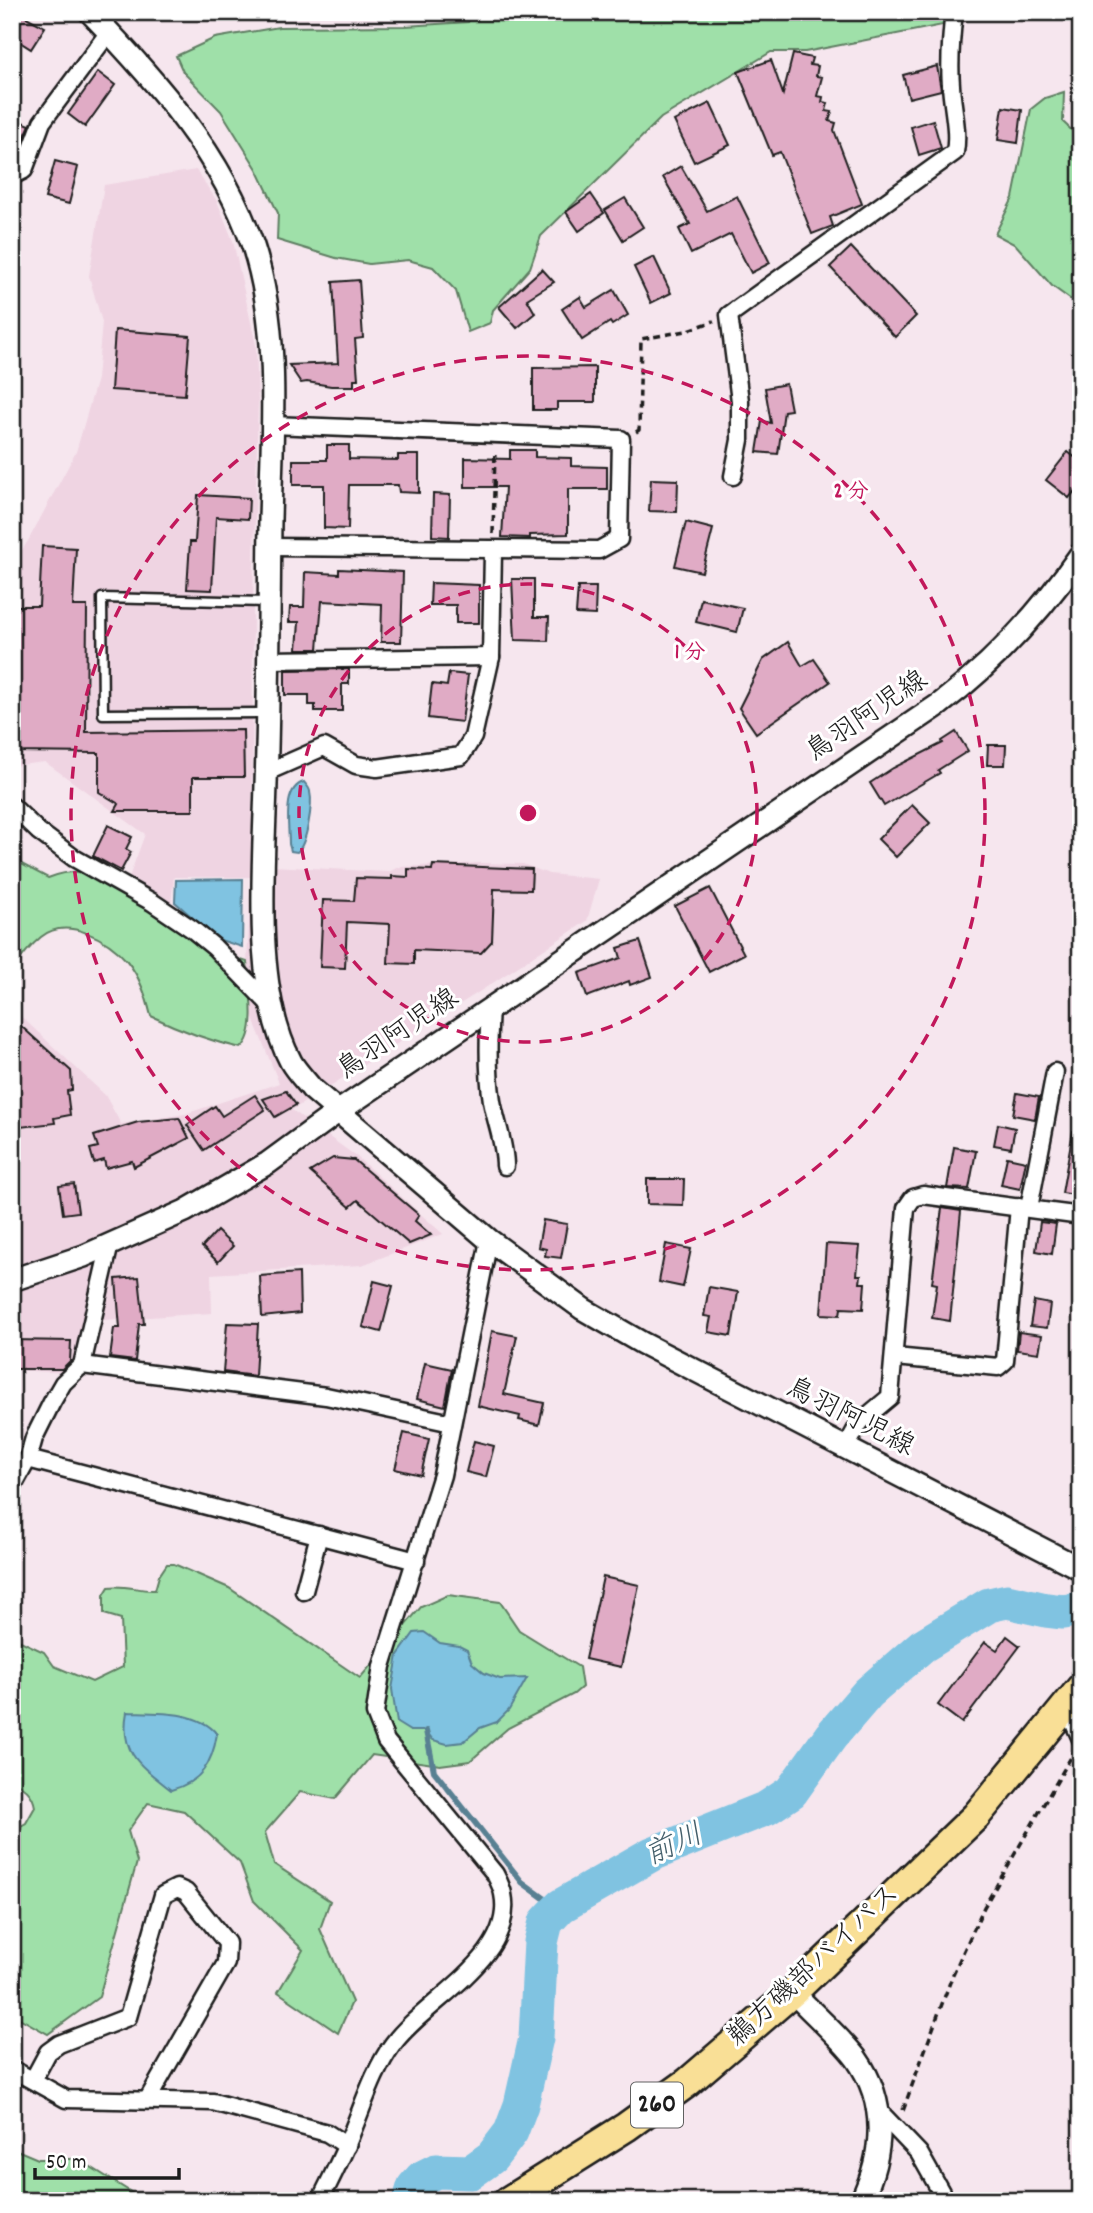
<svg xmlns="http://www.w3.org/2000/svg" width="1093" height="2213" font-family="Dekko,'Klee One',sans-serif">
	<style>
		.built { fill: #efd4e2 }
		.green { fill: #9fe0a9; stroke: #5e7e62; stroke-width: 2 }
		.water { fill: #80c3e1; stroke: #588092; stroke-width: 2 }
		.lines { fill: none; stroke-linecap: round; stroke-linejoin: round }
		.stream { stroke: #588092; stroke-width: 6 }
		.river { stroke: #80c3e1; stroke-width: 35 }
		.building { fill: #e0abc5; stroke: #1c1c1c; stroke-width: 2 }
		.lane-casing { stroke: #1c1c1c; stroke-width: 13 }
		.street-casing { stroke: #1c1c1c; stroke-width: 21 }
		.secondary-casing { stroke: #1c1c1c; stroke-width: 26 }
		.highway-casing { stroke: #1c1c1c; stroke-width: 33 }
		.path { stroke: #1c1c1c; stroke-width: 3.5; stroke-dasharray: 7 5; stroke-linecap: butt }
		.lane { stroke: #fff; stroke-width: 8 }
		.street { stroke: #fff; stroke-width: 16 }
		.secondary { stroke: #fff; stroke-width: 21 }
		.highway { stroke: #f9df96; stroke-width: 28 }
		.ring { fill: none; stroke: #c2185b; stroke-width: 3.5; stroke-dasharray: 12 9 }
		.labels { text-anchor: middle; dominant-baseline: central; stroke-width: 6; stroke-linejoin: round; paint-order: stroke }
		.shield { fill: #fff; stroke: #606060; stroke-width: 2 }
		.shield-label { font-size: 26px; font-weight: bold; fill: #1c1c1c }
		.street-label { font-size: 28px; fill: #1c1c1c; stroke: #fff }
		.water-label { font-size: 30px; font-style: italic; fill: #445f6b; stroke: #fff }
		.centre { fill: #c2185b; stroke: #fff; stroke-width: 3.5 }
		.ring-label { font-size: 21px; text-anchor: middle; font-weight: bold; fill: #c2185b; stroke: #fff; stroke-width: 6; stroke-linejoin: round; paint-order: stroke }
	</style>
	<rect width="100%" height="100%" fill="#f6e6ee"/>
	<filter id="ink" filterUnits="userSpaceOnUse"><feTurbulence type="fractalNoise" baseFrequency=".0143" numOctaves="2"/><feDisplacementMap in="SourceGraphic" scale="14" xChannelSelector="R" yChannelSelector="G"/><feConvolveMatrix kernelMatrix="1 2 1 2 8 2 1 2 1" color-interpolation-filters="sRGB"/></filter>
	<g filter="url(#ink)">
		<polygon class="built" points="196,170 217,201 233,241 256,345 258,402 253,600 252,865 388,872 399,867 479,863 523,864 549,874 599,879 587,921 479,992 292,1110 357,1157 443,1234 362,1265 211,1274 212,1313 87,1321 70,1373 12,1370 12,1008 105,1095 121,1124 185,1114 279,1083 252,1016 247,962 251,877 174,877 171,903 128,880 145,834 45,762 12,766 12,565 28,541 76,452 97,379 102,322 89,276 104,185"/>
		<g class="green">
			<polygon points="475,12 958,12 958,22 805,52 771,52 661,118 541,236 530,268 493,310 490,323 468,332 456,291 433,267 408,260 369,264 336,258 277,240 278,213 257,169 221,111 183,72 176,56 215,38 279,27 405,26 468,22"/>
			<polygon points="1064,92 1063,122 1081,139 1081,307 1052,286 1016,245 995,234 1013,198 1031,109 1045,98"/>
			<path d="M12,859L48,878C98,857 157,892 196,922C202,927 212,932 217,939C220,943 221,949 223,954L247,962C249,984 259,1033 241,1048C209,1041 180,1030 151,1016C146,996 140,977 127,961C108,939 67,916 41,937C30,946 20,959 12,971Z"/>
			<path d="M167,1564H174L229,1588L360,1678L421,1607L448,1595L500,1602L519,1630L579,1667L582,1687L574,1694L508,1728L470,1761L440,1765L372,1755L335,1799L300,1792L265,1832L274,1864L330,1901L320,1929L352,2002L338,2033L278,1992L303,1950L254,1901L240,1863L184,1811L148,1803L128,1831L137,1862L99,1997L48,2034L12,2014V1831L26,1823L35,1807C33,1793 24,1787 12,1780V1637L44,1652L54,1666L92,1682L123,1667L121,1619L104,1614V1595L109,1587C124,1584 139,1591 155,1590L159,1576Z"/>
			<polygon points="12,2148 38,2159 78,2159 145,2201 12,2201"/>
		</g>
		<g class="water">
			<path d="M304,782C306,785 310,788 310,792C313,804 307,844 297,852L291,851L289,844C289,826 282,788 304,782Z"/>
			<polygon points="243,879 242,947 217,939 175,902 176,880"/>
			<polygon points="424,1632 440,1643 459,1646 467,1650 472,1663 484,1673 500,1679 527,1678 509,1710 497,1722 480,1728 463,1742 447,1744 433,1740 426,1731 410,1731 397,1723 392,1689 398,1655 414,1633"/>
			<path d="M127,1712C155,1713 198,1710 217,1734C212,1764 201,1782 171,1790C141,1766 119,1753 127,1712Z"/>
		</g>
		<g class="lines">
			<polyline class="stream" points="426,1731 434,1771 522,1882 548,1901 561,1906"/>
			<polyline class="river" points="410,2201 414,2187 422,2178 436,2171 471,2172 492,2157 511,2132 521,2105 536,2038 541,1942 546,1922 561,1906 652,1854 767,1808 791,1792 831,1736 868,1693 922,1646 989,1605 1007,1601 1046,1610 1063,1612 1081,1609"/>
		</g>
		<g class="building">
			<polygon points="17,12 45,27 31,49 12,37 12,20"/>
			<polygon points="793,54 812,58 810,65 818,66 816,76 822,77 817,96 823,97 822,102 828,103 826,111 832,112 829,121 836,123 834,130 862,204 830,217 833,226 812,234 780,152 772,155 738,72 771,60 783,94"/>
			<polygon points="937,66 941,90 909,98 903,75"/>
			<polygon points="98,72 115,85 85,127 68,114"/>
			<polygon points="710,103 730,145 694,162 674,121"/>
			<polygon points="1003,107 1022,110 1018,143 998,140"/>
			<polygon points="12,118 30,125 12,164"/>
			<polygon points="933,120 941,148 919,155 911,127"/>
			<polygon points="55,161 78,167 69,204 45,198"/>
			<polygon points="681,166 707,211 737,196 770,263 751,273 731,234 691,254 679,229 690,224 663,177"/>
			<polygon points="591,194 604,213 579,231 566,212"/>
			<polygon points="625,198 643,227 623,240 605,210"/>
			<polygon points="851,247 916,316 895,337 830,267"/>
			<polygon points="654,257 671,293 651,303 634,267"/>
			<polygon points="542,269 554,282 527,299 535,313 517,328 499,307"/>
			<polygon points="359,280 363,338 355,339 358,379 354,379 354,386 331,386 307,382 301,383 289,365 338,363 333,282"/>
			<polygon points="614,290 628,315 612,325 610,322 582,340 562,309 580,297 586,307"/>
			<polygon points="115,330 190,336 185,395 111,390"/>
			<polygon points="595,367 595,402 557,402 557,410 533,410 533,368"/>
			<polygon points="786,384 791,410 784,411 778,454 757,452 762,421 771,423 765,388"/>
			<polygon points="327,445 349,445 349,459 398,460 398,455 419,455 419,493 399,492 398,485 349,485 348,529 324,528 324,485 293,485 293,460 327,460"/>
			<polygon points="510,450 535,450 535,457 571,458 571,466 607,467 607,489 568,489 568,534 530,535 530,538 502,537 505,487 465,487 465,458 510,459"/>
			<polygon points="1068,452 1081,462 1081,484 1069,498 1046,480"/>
			<polygon points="651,479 678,480 677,512 649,511"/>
			<polygon points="433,494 450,495 449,537 432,536"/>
			<polygon points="198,495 249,498 248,519 216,517 212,590 187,589 190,542 195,542"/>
			<polygon points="686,522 713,529 702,572 675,566"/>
			<polygon points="42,546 76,548 73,606 87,606 86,732 243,730 244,777 193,777 193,811 115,811 119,804 99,792 99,753 12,752 12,606 39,606"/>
			<polygon points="339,569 403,572 401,642 381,642 382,604 322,601 318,649 297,649 299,622 289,622 290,607 304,607 305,572 339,574"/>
			<polygon points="512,579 534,579 534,617 549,617 548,641 515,640"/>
			<polygon points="431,583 479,585 479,623 456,623 456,605 430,605"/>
			<polygon points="578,587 596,587 595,615 576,614"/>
			<polygon points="701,599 743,608 737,632 696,622"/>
			<polygon points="788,642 802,666 814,659 830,682 756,733 739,708 763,660"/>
			<polygon points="349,669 349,684 342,684 342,711 315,711 315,705 309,705 309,695 285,695 285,670"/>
			<polygon points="449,673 468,675 462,722 428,718 432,684 447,686"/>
			<polygon points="956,732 968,751 938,770 940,773 884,806 870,783 893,768 943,743 942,741"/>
			<polygon points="988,745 1006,745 1005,765 987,765"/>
			<polygon points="912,805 930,823 896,857 878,839"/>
			<polygon points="108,825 132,837 126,849 131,852 121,871 93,856"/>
			<polygon points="433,865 532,869 531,890 494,889 492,941 481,953 414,950 414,964 388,963 390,924 347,922 345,968 320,967 323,900 354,901 356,878 392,879 392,876 408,877 408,869 432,870"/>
			<polygon points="710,888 744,954 709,972 675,906"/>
			<polygon points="640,941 652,977 630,985 629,981 587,997 579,973 621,958 618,948"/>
			<polygon points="12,1018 71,1071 72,1090 67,1091 70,1115 54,1118 55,1123 12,1128"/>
			<polygon points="286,1091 296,1105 275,1117 263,1099"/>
			<polygon points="1017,1093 1039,1097 1035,1119 1013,1115"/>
			<polygon points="255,1095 265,1110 204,1150 187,1125 215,1106 222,1116"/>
			<polygon points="179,1118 189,1138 134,1167 132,1161 106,1168 104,1160 94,1163 90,1149 98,1147 94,1136 138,1122"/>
			<polygon points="998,1124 1015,1128 1011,1148 994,1145"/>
			<polygon points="1073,1131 1081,1132 1081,1196 1062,1193"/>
			<polygon points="954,1147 976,1151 969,1189 947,1188"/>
			<polygon points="1007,1157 1026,1161 1020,1189 1001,1185"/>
			<polygon points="333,1158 354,1160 419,1215 415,1221 431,1235 409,1244 358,1200 350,1207 310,1172"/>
			<polygon points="647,1179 684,1179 683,1205 647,1204"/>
			<polygon points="74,1184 78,1212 63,1214 59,1186"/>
			<polygon points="942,1208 961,1211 950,1321 932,1318 937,1284 932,1283"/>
			<polygon points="543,1220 567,1224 561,1258 545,1256 546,1249 538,1247"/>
			<polygon points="1040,1222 1056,1224 1052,1254 1036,1251"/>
			<polygon points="217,1231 233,1246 218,1262 202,1247"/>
			<polygon points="666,1244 691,1249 683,1287 659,1282"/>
			<polygon points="826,1244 860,1246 857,1275 861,1275 860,1283 865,1283 863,1309 841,1308 840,1315 821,1314"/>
			<polygon points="299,1273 300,1313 262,1317 260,1276"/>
			<polygon points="139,1277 144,1324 139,1324 135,1361 110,1358 114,1328 120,1328 116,1279"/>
			<polygon points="374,1281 393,1286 381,1332 363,1327"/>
			<polygon points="709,1287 738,1292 731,1336 708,1332 711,1317 704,1316"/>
			<polygon points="1034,1301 1050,1304 1047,1328 1030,1326"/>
			<polygon points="227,1323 258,1324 255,1376 223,1372"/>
			<polygon points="492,1331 517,1336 504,1394 544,1403 539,1425 519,1420 520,1416 478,1406"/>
			<polygon points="1019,1332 1042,1335 1039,1353 1017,1350"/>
			<polygon points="12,1340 71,1341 70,1361 62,1369 12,1369"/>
			<polygon points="425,1363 452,1369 445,1406 417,1399"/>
			<polygon points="404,1433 429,1439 421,1475 395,1469"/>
			<polygon points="474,1441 494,1446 486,1477 466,1472"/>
			<polygon points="603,1577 639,1585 621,1667 585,1659"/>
			<polygon points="1007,1636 1020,1646 962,1723 938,1705 985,1642 997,1650"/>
		</g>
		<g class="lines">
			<g class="lane-casing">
				<polyline id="lane" points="266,713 103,714 102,598 268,602"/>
			</g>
			<g class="street-casing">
				<g id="street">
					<polyline points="12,176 24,170 42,122 109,32"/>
					<path d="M733,476L740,440V401L729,315L955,152C959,130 952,107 951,85C949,60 951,37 954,12"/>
					<polyline points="270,547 599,550 619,539 621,439 272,425"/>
					<polyline points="267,660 491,657"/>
					<polyline points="267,772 324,747 356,765 377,768 461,756 473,737 491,657 493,551"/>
					<polyline points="12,806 38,831 74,858 152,902 192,929 214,947 272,1007"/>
					<path d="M490,1009C488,1040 487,1070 492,1101C496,1123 505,1144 505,1166"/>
					<polyline points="1029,1208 1055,1072"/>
					<polyline points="895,1357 998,1367 1005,1361 1019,1207"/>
					<polyline points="82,1365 326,1396 452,1423"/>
					<polyline points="845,1449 860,1422 890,1397 906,1208 913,1198 923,1195 1074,1215 1081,1212"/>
					<polyline points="28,1459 416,1561"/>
					<polyline points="12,1488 28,1459 34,1438 52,1402 63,1383 82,1365 110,1244"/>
					<polyline points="304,1591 319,1535"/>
					<polyline points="1066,1706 1081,1739"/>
					<polyline points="12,2069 66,2099 213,2102 327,2133 347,2146"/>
					<polyline points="33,2080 48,2052 59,2044 128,2017 163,1895 177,1888 186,1892 227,1943 226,1963 148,2099"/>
					<polyline points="877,2109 919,2153 946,2201"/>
					<path d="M320,2201C331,2178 343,2156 352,2132C364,2103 374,2070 393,2044C425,2000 516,1958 503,1894C502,1887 498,1880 495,1874L386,1741L375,1713L382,1666L442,1475L489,1240"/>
				</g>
			</g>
			<g class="secondary-casing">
				<g id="secondary">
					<path d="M90,12C156,81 222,154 253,246C281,331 272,432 270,520C269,608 269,696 266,784C264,865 252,990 291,1062C296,1071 305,1080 312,1089L489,1240L583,1309L642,1343L1081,1569"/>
					<path d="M12,1280L84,1256L185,1211L268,1163L339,1111L940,704C995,662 1042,610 1081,554"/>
					<path d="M793,1992C813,2014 838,2035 856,2058C888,2103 884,2154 861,2201"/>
				</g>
			</g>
			<g class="highway-casing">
				<polyline id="highway" points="508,2201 626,2127 687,2083 793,1992 976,1816 1081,1688"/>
			</g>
			<g class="path">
				<polyline points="636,432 639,430 641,339 686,331 714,321"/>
				<polyline points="493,534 495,450"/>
				<polyline points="903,2110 953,1974 984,1907 1074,1752"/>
			</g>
			<use href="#lane" class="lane"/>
			<use href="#street" class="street"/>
			<use href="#secondary" class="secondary"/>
			<use href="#highway" class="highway"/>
		</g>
	</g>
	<g class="ring">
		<circle cx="528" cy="813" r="229"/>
		<circle cx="528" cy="813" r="457"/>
	</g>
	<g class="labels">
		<rect class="shield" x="631" y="2082.5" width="52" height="45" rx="5"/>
		<g class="shield-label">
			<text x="657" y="2105">260</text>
		</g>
		<g class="street-label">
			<text transform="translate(868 718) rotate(-34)">鳥羽阿児線</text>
			<text transform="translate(399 1036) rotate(-34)">鳥羽阿児線</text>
			<text transform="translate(849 1419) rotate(27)">鳥羽阿児線</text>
			<text transform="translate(815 1967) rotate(-43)">鵜方磯部バイパス</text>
		</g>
		<g class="water-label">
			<text transform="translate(675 1847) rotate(-24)">前川</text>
		</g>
	</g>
	<circle cx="528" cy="813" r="10" class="centre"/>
	<g class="ring-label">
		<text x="851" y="497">2 分</text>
		<text x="690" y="658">1 分</text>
	</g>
	<rect width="1093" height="2213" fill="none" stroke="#fff" stroke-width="42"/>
	<rect x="21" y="21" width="1051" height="2171" fill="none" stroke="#1c1c1c" stroke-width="2.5" filter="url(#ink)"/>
	<path d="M35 2168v10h144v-10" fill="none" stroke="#1c1c1c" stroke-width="3.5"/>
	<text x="46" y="2168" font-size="21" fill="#1c1c1c" stroke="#ffffff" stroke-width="5" paint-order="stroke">50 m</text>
</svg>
